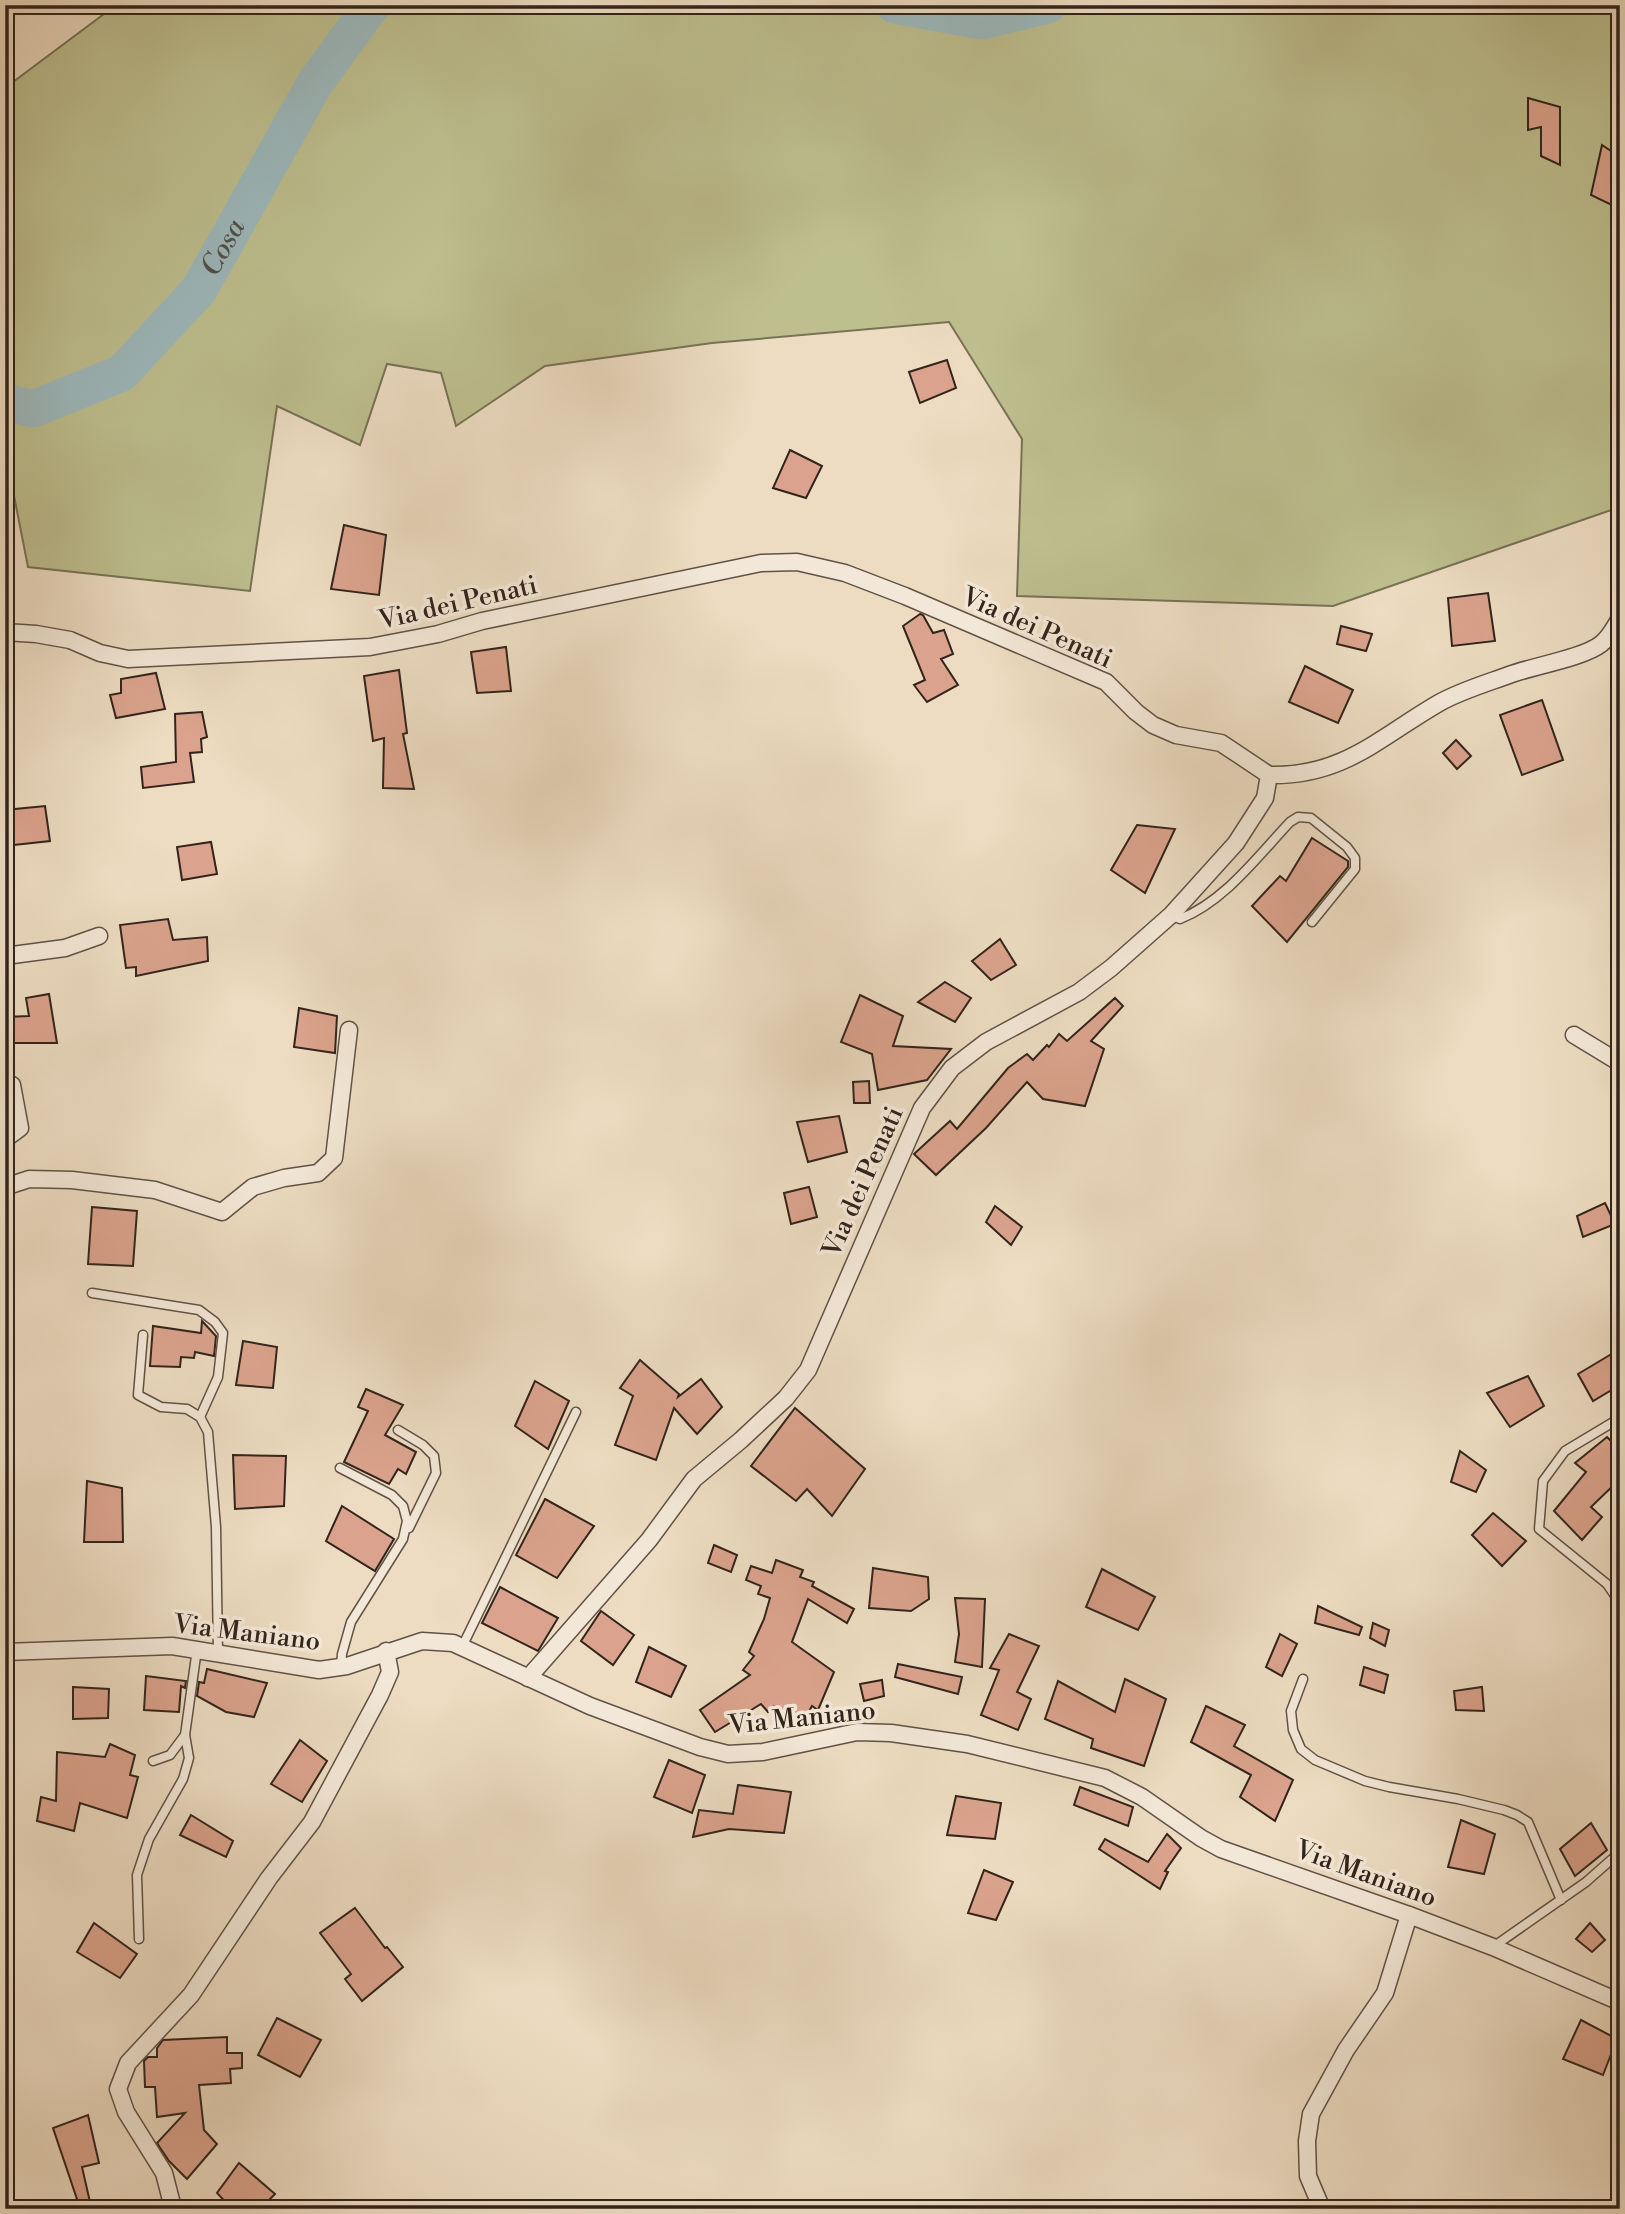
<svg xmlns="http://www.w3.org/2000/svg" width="1625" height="2214" font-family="'Libre Bodoni',serif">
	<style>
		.green { fill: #bebf8f; stroke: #787256; stroke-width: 2 }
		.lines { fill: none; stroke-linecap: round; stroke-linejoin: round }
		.river { stroke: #9db9bd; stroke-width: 37 }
		.building { fill: #dba38d; stroke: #32241c; stroke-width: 2 }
		.lane-casing { stroke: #615246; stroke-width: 11 }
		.street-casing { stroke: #615246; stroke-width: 19 }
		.lane { stroke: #f3e8d7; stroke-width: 8 }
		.street { stroke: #f3e8d7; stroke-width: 16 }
		.labels { text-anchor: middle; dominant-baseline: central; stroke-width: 7; stroke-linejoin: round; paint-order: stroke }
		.street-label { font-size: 26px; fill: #32241c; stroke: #f3e8d7 }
		.water-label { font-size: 28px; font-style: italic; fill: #52514c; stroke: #f3e8d7 }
	</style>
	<rect width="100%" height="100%" fill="#eddcc2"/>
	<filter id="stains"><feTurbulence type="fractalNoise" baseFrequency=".00286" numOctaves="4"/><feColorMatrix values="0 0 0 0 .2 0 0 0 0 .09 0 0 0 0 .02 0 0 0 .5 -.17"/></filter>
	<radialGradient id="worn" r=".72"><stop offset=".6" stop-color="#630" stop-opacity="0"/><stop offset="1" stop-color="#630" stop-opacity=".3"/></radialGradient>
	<polygon class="green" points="116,5 1613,5 1620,10 1620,507 1333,606 1017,596 1022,439 949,322 712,343 545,366 456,426 441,373 387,364 360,445 277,406 250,591 28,567 5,450 5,88"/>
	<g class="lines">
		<g class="river">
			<polyline points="894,5 982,21 1048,5"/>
			<path id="s1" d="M5,402L33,409L122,373L199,290L315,83L372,5"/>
		</g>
	</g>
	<g class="building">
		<polygon points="1528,98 1560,107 1560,165 1541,156 1541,127 1528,130"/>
		<polygon points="1602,145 1620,157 1620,209 1591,195"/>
		<polygon points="947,360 956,388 920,403 909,372"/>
		<polygon points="790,450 822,466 806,498 773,488"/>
		<polygon points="344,525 386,535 379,595 331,589"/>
		<polygon points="1488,593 1495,641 1452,646 1448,598"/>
		<polygon points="920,614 923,615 933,633 944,630 953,654 941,659 958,685 927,702 914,685 925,680 903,626"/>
		<polygon points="1341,626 1372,634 1366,651 1337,644"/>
		<polygon points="506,647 511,691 477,693 471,652"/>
		<polygon points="1305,666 1353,690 1338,723 1289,702"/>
		<polygon points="399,670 407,733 403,734 414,789 383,788 384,738 373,741 364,676"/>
		<polygon points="156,673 165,709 116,718 110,695 121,693 121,679"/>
		<polygon points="1542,700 1563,760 1522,775 1500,715"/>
		<polygon points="202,712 207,737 201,739 202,752 190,753 194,782 143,788 141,767 176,762 175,714"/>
		<polygon points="1456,740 1471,756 1457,769 1443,753"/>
		<polygon points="45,806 50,841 5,846 5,810"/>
		<polygon points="1137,825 1175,829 1145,893 1111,870"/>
		<polygon points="1312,838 1348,861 1348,867 1287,942 1252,906 1280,876 1286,881"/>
		<polygon points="211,842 217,874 182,880 177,847"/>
		<polygon points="168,919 173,940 207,937 208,961 136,976 136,967 126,968 120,925"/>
		<polygon points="1000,939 1016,965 991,980 972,961"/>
		<polygon points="945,982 971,998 955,1022 918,1002"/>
		<polygon points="49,994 57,1043 5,1043 5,1017 29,1016 26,998"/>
		<polygon points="860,995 903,1016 893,1046 951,1049 927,1080 878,1090 872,1054 841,1042"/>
		<polygon points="1115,998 1123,1006 1091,1041 1104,1049 1085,1106 1043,1099 1027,1082 986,1128 936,1175 914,1154 950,1121 957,1129 1008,1068 1027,1054 1033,1060 1047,1045 1049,1047 1059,1034 1067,1041"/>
		<polygon points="299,1008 337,1016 335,1053 294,1047"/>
		<polygon points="869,1081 870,1103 854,1103 853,1082"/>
		<polygon points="839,1116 847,1152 808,1162 797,1122"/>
		<polygon points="809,1187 817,1217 791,1224 784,1193"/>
		<polygon points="1605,1203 1615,1224 1583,1237 1577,1216"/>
		<polygon points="995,1206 1022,1227 1011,1245 986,1222"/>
		<polygon points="92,1207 137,1211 133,1266 88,1264"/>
		<polygon points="202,1321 216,1336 214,1356 195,1352 194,1358 181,1357 180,1367 150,1366 153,1326 201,1333"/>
		<polygon points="243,1341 277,1347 273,1388 236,1385"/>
		<polygon points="1620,1349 1620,1385 1593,1401 1578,1374"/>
		<polygon points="640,1360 679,1394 678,1397 701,1379 722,1407 697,1434 674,1408 656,1460 615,1445 633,1396 620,1388"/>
		<polygon points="1528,1376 1544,1406 1510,1427 1487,1393"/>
		<polygon points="535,1381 569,1401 548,1449 515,1426"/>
		<polygon points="366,1389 403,1405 385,1435 416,1452 406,1474 398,1469 389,1484 344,1462 368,1411 358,1407"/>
		<polygon points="795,1408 865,1469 832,1516 807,1489 796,1501 751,1466"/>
		<polygon points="1607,1437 1620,1450 1620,1479 1591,1507 1602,1517 1582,1540 1554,1511 1586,1472 1575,1463"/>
		<polygon points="1460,1451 1486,1470 1476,1492 1451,1482"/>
		<polygon points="233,1455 286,1456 284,1506 235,1509"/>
		<polygon points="87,1481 122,1488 123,1542 84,1542"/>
		<polygon points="545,1499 594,1526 557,1578 516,1555"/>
		<polygon points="342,1506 394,1539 375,1571 326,1541"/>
		<polygon points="1493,1513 1526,1541 1502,1566 1472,1535"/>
		<polygon points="714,1545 737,1555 731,1572 708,1563"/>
		<polygon points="776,1560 803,1570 800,1577 814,1582 812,1586 854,1609 847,1623 808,1599 792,1642 834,1672 818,1710 812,1706 802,1724 774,1706 768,1712 761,1704 715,1732 700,1710 750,1675 743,1670 754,1656 749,1652 764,1619 770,1598 758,1594 761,1586 746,1580 751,1566 772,1573"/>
		<polygon points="873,1568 928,1577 929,1599 911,1611 869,1608"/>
		<polygon points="1102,1569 1155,1597 1138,1630 1086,1607"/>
		<polygon points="500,1587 558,1618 538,1651 482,1623"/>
		<polygon points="955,1598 985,1599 982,1667 955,1662 959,1634"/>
		<polygon points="1318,1606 1362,1627 1359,1635 1315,1623"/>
		<polygon points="601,1611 634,1635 613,1665 581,1641"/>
		<polygon points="1373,1623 1389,1630 1385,1646 1370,1638"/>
		<polygon points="1009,1634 1039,1646 1017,1692 1031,1699 1018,1730 981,1715 999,1670 990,1668"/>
		<polygon points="1280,1634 1297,1644 1282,1676 1266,1667"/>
		<polygon points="649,1647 686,1666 671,1697 636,1682"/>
		<polygon points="898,1664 962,1677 958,1694 895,1677"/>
		<polygon points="1364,1667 1388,1675 1384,1693 1360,1685"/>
		<polygon points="207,1669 267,1683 254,1717 226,1712 197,1696 199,1682 204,1683"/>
		<polygon points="146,1676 186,1681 185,1688 181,1686 179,1712 144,1710"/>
		<polygon points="1125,1679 1166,1699 1144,1766 1091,1748 1093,1739 1045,1719 1058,1681 1115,1712"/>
		<polygon points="882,1680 884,1696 864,1701 860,1684"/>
		<polygon points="73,1687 109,1689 108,1718 73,1719"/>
		<polygon points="1482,1687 1484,1711 1456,1710 1454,1691"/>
		<polygon points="1206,1706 1245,1725 1234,1746 1293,1780 1275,1821 1240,1797 1251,1775 1191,1742"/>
		<polygon points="300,1740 327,1761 302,1802 271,1784"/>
		<polygon points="110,1744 135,1755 130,1775 138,1777 127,1818 80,1803 74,1831 37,1821 41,1797 56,1801 57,1752 105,1757"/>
		<polygon points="669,1760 705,1775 692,1813 654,1797"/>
		<polygon points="738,1785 791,1792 784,1833 729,1829 693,1837 699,1810 733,1814"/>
		<polygon points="1080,1787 1133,1807 1128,1826 1074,1805"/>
		<polygon points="956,1796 1001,1803 995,1839 947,1835"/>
		<polygon points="191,1815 233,1841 226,1857 180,1835"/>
		<polygon points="1461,1820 1495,1834 1484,1874 1448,1867"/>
		<polygon points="1591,1823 1607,1850 1575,1876 1560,1849"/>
		<polygon points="1167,1834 1181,1848 1165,1871 1168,1872 1160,1889 1099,1849 1105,1839 1148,1862"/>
		<polygon points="984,1870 1013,1882 996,1920 968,1913"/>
		<polygon points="355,1908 385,1948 387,1947 403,1967 362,2001 345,1979 351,1974 320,1933"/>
		<polygon points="94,1923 137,1954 120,1978 77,1952"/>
		<polygon points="1590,1923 1605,1940 1592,1952 1576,1939"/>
		<polygon points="277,2018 321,2040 300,2077 258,2055"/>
		<polygon points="1581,2020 1617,2039 1603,2075 1563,2059"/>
		<polygon points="227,2037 227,2053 242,2053 242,2068 230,2069 231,2083 199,2085 204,2130 217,2144 187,2179 169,2161 157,2143 185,2113 157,2117 155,2087 145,2087 144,2061 148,2057 157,2057 157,2048 163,2040"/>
		<polygon points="88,2115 99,2163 82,2167 90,2202 79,2205 53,2128"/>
		<polygon points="239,2163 275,2194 260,2209 232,2209 217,2193"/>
	</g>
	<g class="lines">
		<g class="lane-casing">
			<g id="lane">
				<path d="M1171,915L1180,919C1225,901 1258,856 1290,822L1298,817L1311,818L1347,847L1355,858V869L1312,922"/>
				<polyline points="92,1293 199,1310 215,1322 223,1333 218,1377 200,1417"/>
				<polyline points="143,1335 138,1395 161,1407 187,1409 200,1417 208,1432 216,1527 218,1652"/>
				<polyline points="1620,1418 1565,1451 1543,1481 1539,1529 1607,1584 1620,1603"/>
				<polyline points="398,1430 423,1445 434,1456 436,1473 409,1528"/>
				<polyline points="340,1468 392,1495 403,1506 407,1521 403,1539 351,1622 342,1654 341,1667"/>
				<polyline points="462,1647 576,1412"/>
				<polyline points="1303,1679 1291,1711 1293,1730 1301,1749 1315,1760 1365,1781 1389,1787 1458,1799 1504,1810 1517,1815 1528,1822 1561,1900"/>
				<polyline points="153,1761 170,1755 185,1735"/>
				<polyline points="139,1939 137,1875 149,1839 183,1779 189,1758 185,1735 197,1649"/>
				<polyline points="1493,1947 1586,1882 1620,1852"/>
			</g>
		</g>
		<g class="street-casing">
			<g id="street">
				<polyline points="5,632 36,634 70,640 100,653 128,659 370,647 438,634 482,621 761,563 797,562 845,573 905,596 1106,682 1136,712 1153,725 1176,735 1221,743 1269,775 1265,798 1236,843 1171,915 1111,968 1079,992 986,1042 952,1068 922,1108 808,1370 786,1398 741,1440 694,1479 649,1540 528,1678"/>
				<path d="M1269,775C1343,777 1380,737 1439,703C1460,691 1487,683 1509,675C1533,666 1583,658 1601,644C1609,638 1615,627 1620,618"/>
				<polyline points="5,956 65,948 99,936"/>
				<polyline points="1574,1035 1620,1063"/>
				<polyline points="5,1082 12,1085 20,1128 5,1139"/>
				<polyline points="5,1187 29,1179 72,1180 155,1190 222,1212 253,1187 284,1178 318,1173 334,1158 349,1030"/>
				<polyline points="5,1652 172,1646 319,1670 347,1666 422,1641 453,1643 590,1706 700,1747 728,1754 763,1752 857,1732 891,1733 967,1744 1105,1778 1142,1797 1201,1838 1221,1849 1409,1915 1493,1947 1620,2002"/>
				<polyline points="168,2209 171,2200 164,2173 126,2112 118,2089 128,2063 191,1995 269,1878 312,1822 380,1695 390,1672 386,1651"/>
				<polyline points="1322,2209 1308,2176 1307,2141 1311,2114 1346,2050 1385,1993 1409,1915"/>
			</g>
		</g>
		<use href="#lane" class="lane"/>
		<use href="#street" class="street"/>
	</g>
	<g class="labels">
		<g class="street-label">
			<text transform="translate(458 603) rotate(-13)">Via dei Penati</text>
			<text transform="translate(1037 628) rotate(24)">Via dei Penati</text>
			<text transform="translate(863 1182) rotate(-66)">Via dei Penati</text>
			<text transform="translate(247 1633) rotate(7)">Via Maniano</text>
			<text transform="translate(802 1718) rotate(-6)">Via Maniano</text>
			<text transform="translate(1366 1874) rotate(20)">Via Maniano</text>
		</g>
		<g class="water-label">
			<text stroke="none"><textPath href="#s1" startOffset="287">Cosa</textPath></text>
		</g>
	</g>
	<rect width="1625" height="2214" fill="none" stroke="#eddcc2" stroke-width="28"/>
	<rect x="7" y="7" width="1611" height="2200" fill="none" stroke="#32241c" stroke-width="3.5"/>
	<rect x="14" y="14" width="1597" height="2186" fill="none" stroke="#32241c" stroke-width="2"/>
	<rect width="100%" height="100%" filter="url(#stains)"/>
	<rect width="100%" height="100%" fill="url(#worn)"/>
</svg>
